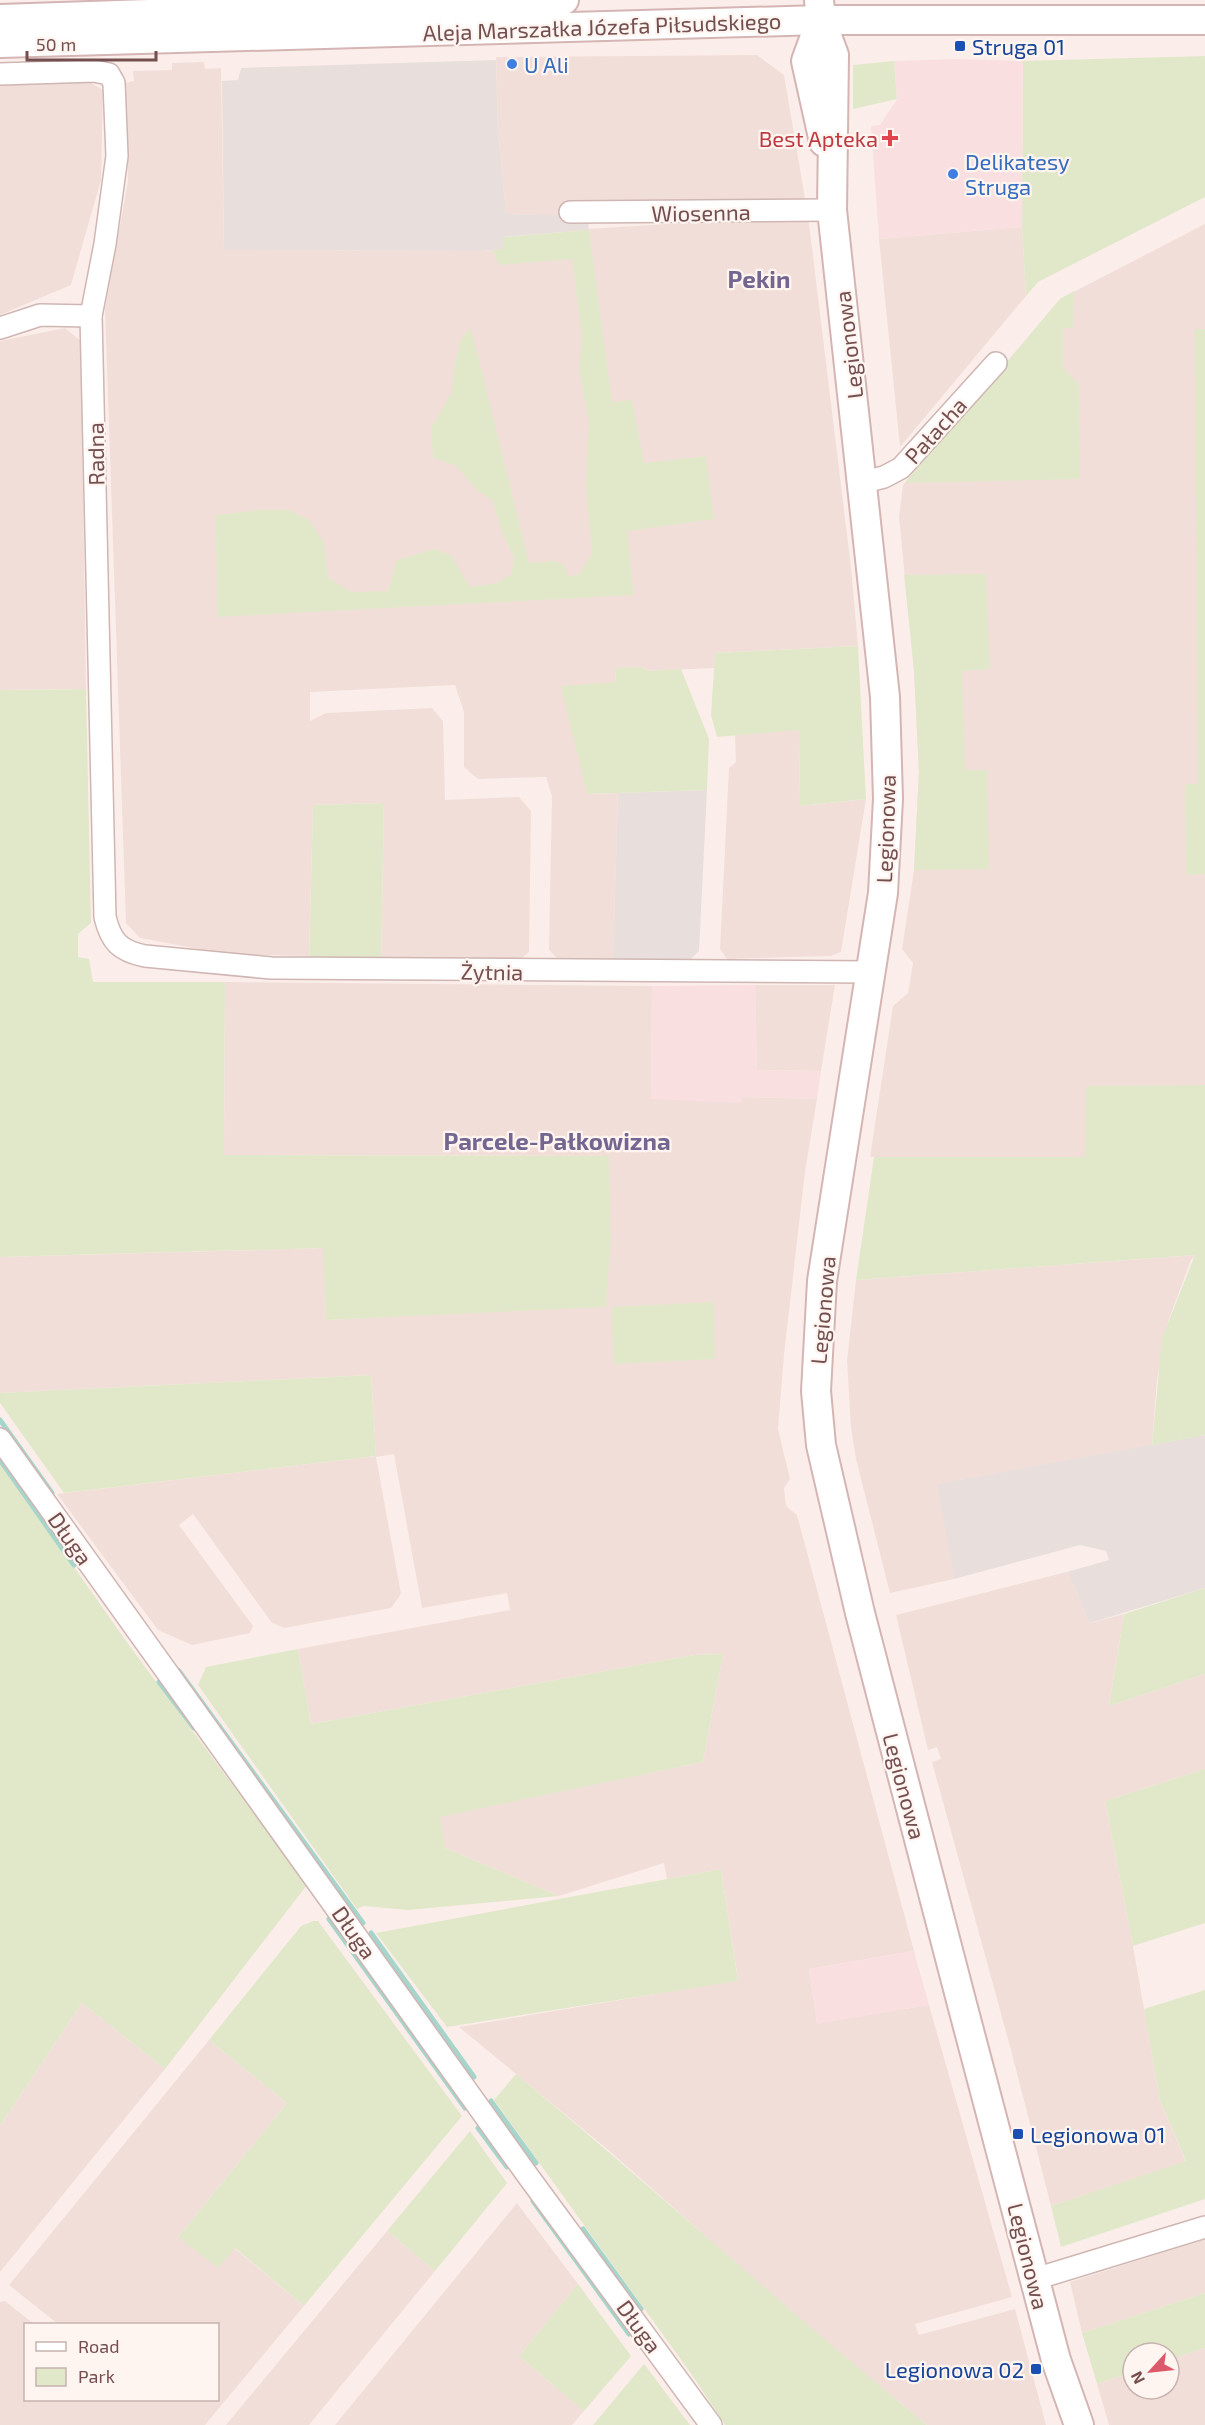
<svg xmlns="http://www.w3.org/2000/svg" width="1205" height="2425" font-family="'Exo 2',sans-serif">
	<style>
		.residential { fill: #f2ded9 }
		.commercial { fill: #fadfe1 }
		.industrial { fill: #e8dedc }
		.green { fill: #e1e8c9 }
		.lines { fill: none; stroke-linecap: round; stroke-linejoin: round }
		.stream { stroke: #a6d5cb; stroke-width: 5 }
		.street-casing { stroke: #cfb6b3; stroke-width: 24 }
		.secondary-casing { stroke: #d4b5b3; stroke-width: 32 }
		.street { stroke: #fff; stroke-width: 21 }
		.secondary { stroke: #fff; stroke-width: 28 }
		.transit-dot { fill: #1a4fb4; stroke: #fef4f0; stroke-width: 2 }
		.shop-dot { fill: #3f7fe0; stroke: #fef4f0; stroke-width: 2 }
		.health-dot { fill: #e0444e; stroke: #fef4f0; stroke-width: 2 }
		.labels { text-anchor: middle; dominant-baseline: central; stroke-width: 4.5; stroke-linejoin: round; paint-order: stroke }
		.street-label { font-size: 22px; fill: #744f4f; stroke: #fef4f0 }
		.transit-label { font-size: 22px; fill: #164399; stroke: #fef4f0; text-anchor: start }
		.shop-label { font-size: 22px; fill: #366cbe; stroke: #fef4f0; text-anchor: start }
		.health-label { font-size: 22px; fill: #be3a42; stroke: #fef4f0; text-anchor: end }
		.neighbourhood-label { font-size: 24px; font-weight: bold; fill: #736690; stroke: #fef4f0 }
	</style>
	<rect width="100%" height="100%" fill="#fbeeea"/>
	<g class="residential">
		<polygon points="757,55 784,75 806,204 567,216 506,214 498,131 496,57"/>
		<polygon points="204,62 205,69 221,68 224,250 483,251 503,249 588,229 808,215 851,567 858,646 715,653 714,668 649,671 641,667 615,669 616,682 587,794 618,793 613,959 558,959 549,950 552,796 546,777 478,779 464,767 464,712 455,685 310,692 310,721 326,713 432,708 443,721 445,800 519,797 531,811 529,952 517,962 381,962 384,803 313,805 309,956 225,954 140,938 126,923 105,309 128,181 126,83 134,81 133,71 172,70 172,63"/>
		<polygon points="89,82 103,90 101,180 71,285 0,315 0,85"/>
		<polygon points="1205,224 1205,1159 870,1157 893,1006 908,993 913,963 902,949 914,870 919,772 914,670 899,517 903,485 1060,299"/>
		<polygon points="1022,227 1026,296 900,447 879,239"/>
		<polygon points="65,328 81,341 86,689 0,690 0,341"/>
		<polygon points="799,729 800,806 866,799 841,952 831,956 727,959 720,949 729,768 736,762 735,735"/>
		<polygon points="225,982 652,986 651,1097 741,1102 742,1097 817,1099 805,1172 784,1355 778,1429 790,1479 784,1488 786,1506 797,1515 914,1951 809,1969 817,2023 929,2005 1012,2297 915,2324 919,2335 1015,2309 1046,2425 927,2425 813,2331 607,2149 459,2027 738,1980 721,1869 667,1879 664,1863 559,1896 445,1848 439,1816 703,1762 723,1654 694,1655 311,1724 298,1649 510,1610 507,1593 422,1608 394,1454 376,1457 401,1594 391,1608 285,1628 272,1623 193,1514 179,1525 253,1626 250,1633 192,1645 158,1630 57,1494 376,1456 371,1375 0,1393 0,1257 324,1248 326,1320 439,1314 608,1156 224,1155"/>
		<polygon points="755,985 835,985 821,1071 757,1070"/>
		<polygon points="1196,1255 1191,1260 1168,1322 1157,1380 1152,1445 938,1484 954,1579 890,1593 856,1459 851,1428 847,1361 856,1280"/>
		<polygon points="1067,1572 1090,1623 1124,1614 1109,1706 1205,1674 1205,1769 1105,1801 1133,1946 1160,2100 1186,2162 1051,2206 1011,2050 932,1762 941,1759 937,1747 928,1750 896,1615"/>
		<polygon points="82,2003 165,2069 0,2272 0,2126"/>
		<polygon points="209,2040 287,2103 178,2237 234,2248 304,2306 205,2425 0,2425 0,2302 5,2301 34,2324 26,2324 26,2400 218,2400 218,2324 58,2324 9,2285"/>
		<polygon points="517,2203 578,2284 519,2356 584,2411 572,2425 335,2425"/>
		<polygon points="387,2231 435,2271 309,2425 226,2425"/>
		<polygon points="1205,2239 1205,2293 1082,2333 1070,2282"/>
		<polygon points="1205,2348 1205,2425 1109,2425 1097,2384 1133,2372 1133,2389 1169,2389 1169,2360"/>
	</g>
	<g class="commercial">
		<polygon points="954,59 1023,61 1022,227 879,239 871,126 880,125 897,99 894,61"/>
		<polygon points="755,985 757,1070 821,1071 817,1099 742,1097 741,1103 651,1099 652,986"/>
		<polygon points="914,1951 929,2005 817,2024 809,1969"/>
	</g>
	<g class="industrial">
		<polygon points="496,60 498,131 506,214 587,216 589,230 503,237 503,249 483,251 224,250 222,81 238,80 241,68"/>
		<polygon points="707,790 699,951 691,959 613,959 618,793"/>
		<polygon points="1205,1435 1205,1588 1090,1623 1067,1572 1109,1560 1106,1551 1080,1545 954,1579 937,1484"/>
	</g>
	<g class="green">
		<polygon points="1205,56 1205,197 1038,282 1026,296 1022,227 1023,61"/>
		<polygon points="894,61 897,99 853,109 853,65"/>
		<polygon points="589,230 612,402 632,400 644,463 706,456 714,519 627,531 634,595 217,617 216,515 261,510 289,510 309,520 324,543 328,578 352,592 388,591 397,560 434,549 451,555 470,587 496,583 512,574 514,558 502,532 493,501 477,490 455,465 433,458 431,428 452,392 455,361 462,337 471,328 529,563 554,561 564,565 569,577 579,574 592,554 586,485 589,422 579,368 582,336 572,259 499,265 492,250 503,249 503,237"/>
		<polygon points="1074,291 1073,328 1063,328 1063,368 1079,384 1080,479 905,483 1060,299"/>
		<polygon points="1195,329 1205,329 1205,874 1186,875 1185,784 1198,784"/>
		<polygon points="986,574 990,669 962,671 965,770 987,770 989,869 914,870 919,772 914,670 904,575"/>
		<polygon points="858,646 866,799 800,806 799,730 717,737 711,715 715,653"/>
		<polygon points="641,667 649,671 681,669 709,739 707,790 587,794 561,686 616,682 615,668"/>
		<polygon points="86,689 91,923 78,934 78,957 89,959 93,982 225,982 224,1155 609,1156 611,1240 606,1307 326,1320 323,1248 0,1257 0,690"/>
		<polygon points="384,803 381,962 309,962 313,805"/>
		<polygon points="1205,1085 1205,1435 1152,1445 1162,1338 1195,1255 856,1280 874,1157 1085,1157 1086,1086"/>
		<polygon points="714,1302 715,1359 614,1364 611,1307"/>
		<polygon points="371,1375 376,1456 64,1493 0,1403 0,1393"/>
		<polygon points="0,1462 131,1648 307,1885 165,2069 82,2003 0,2126"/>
		<polygon points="1205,1588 1205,1674 1109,1706 1124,1614"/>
		<polygon points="298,1649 311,1724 694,1655 723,1654 703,1762 440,1817 445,1848 559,1896 408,1910 364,1906 357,1909 198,1685 206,1667"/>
		<polygon points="1205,1769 1205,1923 1133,1946 1105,1801"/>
		<polygon points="721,1869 738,1981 447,2027 376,1933"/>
		<polygon points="313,1921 318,1921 462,2116 304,2306 235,2248 218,2268 178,2237 287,2103 209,2040 301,1926"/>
		<polygon points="1205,1990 1205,2199 1061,2247 1051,2206 1186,2161 1160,2100 1144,2009"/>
		<path d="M516,2074C655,2189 788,2311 927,2425H725L692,2375L494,2100Z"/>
		<polygon points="470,2131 507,2183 435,2271 387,2231"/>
		<polygon points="578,2284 631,2356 584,2411 519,2356"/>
		<polygon points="1205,2293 1205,2348 1169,2360 1169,2353 1133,2353 1133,2372 1097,2384 1082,2333"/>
		<polygon points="644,2364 690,2425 593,2425"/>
	</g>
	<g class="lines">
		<g class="stream">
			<polyline points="0,1420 52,1493"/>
			<polyline points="0,1460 74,1565"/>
			<polyline points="179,1671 363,1923"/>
			<polyline points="159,1682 194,1728"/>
			<polyline points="329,1919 465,2108"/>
			<polyline points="371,1933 474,2077"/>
			<polyline points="491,2101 536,2163"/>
			<polyline points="478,2128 507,2167"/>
			<polyline points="533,2201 629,2334"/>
			<polyline points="583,2229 641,2309"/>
		</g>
		<g class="street-casing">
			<g id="street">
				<path d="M0,74L94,71L109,74L114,83L117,156L105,244L91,316L105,917C111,942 120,951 145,956L271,968L870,972"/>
				<polyline points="570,212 832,210"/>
				<polyline points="0,328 40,315 91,316"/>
				<polyline points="864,482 884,477 901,468 996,363"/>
				<polyline points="0,1439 528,2176 711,2425"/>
				<polyline points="1035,2279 1205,2227"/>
			</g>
		</g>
		<g class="secondary-casing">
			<g id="secondary">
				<polyline points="819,0 821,20 834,55 832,210 885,697 888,799 883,893 822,1281 816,1391 821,1445 860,1613 962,2004 1056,2360 1079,2425"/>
				<polyline points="0,19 564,0"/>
				<polyline points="821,20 806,61 824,142"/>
				<polyline points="0,43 821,20 1205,20"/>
			</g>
		</g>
		<use href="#street" class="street"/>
		<use href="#secondary" class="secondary"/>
	</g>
	<g class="transit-dot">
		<rect x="954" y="40" width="12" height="12" rx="3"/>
		<rect x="1012" y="2128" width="12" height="12" rx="3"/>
		<rect x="1030" y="2363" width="12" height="12" rx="3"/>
	</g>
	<g class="shop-dot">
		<circle cx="512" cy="64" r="6"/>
		<circle cx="953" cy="174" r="6"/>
	</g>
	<path class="health-dot" d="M887 129h6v6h6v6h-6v6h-6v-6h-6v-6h6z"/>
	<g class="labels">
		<g class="street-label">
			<text transform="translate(602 26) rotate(-2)">Aleja Marszałka Józefa Piłsudskiego</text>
			<text transform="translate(701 212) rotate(-1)">Wiosenna</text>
			<text transform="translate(848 345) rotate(-97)">Legionowa</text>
			<text transform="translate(935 430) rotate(-48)">Pałacha</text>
			<text transform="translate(95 454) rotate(-91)">Radna</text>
			<text transform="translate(885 829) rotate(-88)">Legionowa</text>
			<text transform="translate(492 971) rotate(1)">Żytnia</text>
			<text transform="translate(822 1310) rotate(-85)">Legionowa</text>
			<text transform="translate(71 1538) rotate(55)">Długa</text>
			<text transform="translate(905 1786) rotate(75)">Legionowa</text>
			<text transform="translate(355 1932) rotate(55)">Długa</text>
			<text transform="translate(1029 2256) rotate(76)">Legionowa</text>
			<text transform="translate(640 2326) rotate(54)">Długa</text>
		</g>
		<g class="transit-label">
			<text x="972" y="46">Struga 01</text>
			<text x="1030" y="2134">Legionowa 01</text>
			<text x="1024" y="2369" text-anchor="end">Legionowa 02</text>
		</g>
		<g class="shop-label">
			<text x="524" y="64">U Ali</text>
			<text x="965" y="161">Delikatesy<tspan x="965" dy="25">Struga</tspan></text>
		</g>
		<g class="health-label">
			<text x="878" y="138">Best Apteka</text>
		</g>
		<g class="neighbourhood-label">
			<text x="759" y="278">Pekin</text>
			<text x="557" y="1140">Parcele-Pałkowizna</text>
		</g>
	</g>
	<rect x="24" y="2323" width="195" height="78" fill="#fef4f0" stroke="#c7b2b0" stroke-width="1.5"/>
	<rect x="36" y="2342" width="30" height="9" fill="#ffffff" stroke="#c7b2b0" stroke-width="1.5"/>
	<text x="78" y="2353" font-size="18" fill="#744f4f">Road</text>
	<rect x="36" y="2368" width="30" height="18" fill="#e1e8c9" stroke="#c7b2b0" stroke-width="1.5"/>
	<text x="78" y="2383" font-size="18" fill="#744f4f">Park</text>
	<g transform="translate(1151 2371) rotate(243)"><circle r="28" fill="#fef4f0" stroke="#c7b2b0" stroke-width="1.5"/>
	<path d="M0-4.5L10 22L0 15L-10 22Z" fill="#db596b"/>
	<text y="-9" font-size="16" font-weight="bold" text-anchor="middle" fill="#744f4f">N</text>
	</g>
	<path d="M27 51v9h129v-9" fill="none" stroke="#744f4f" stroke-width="3"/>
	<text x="36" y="51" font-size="18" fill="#744f4f" stroke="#fef4f0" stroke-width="4.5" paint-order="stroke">50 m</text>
</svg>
